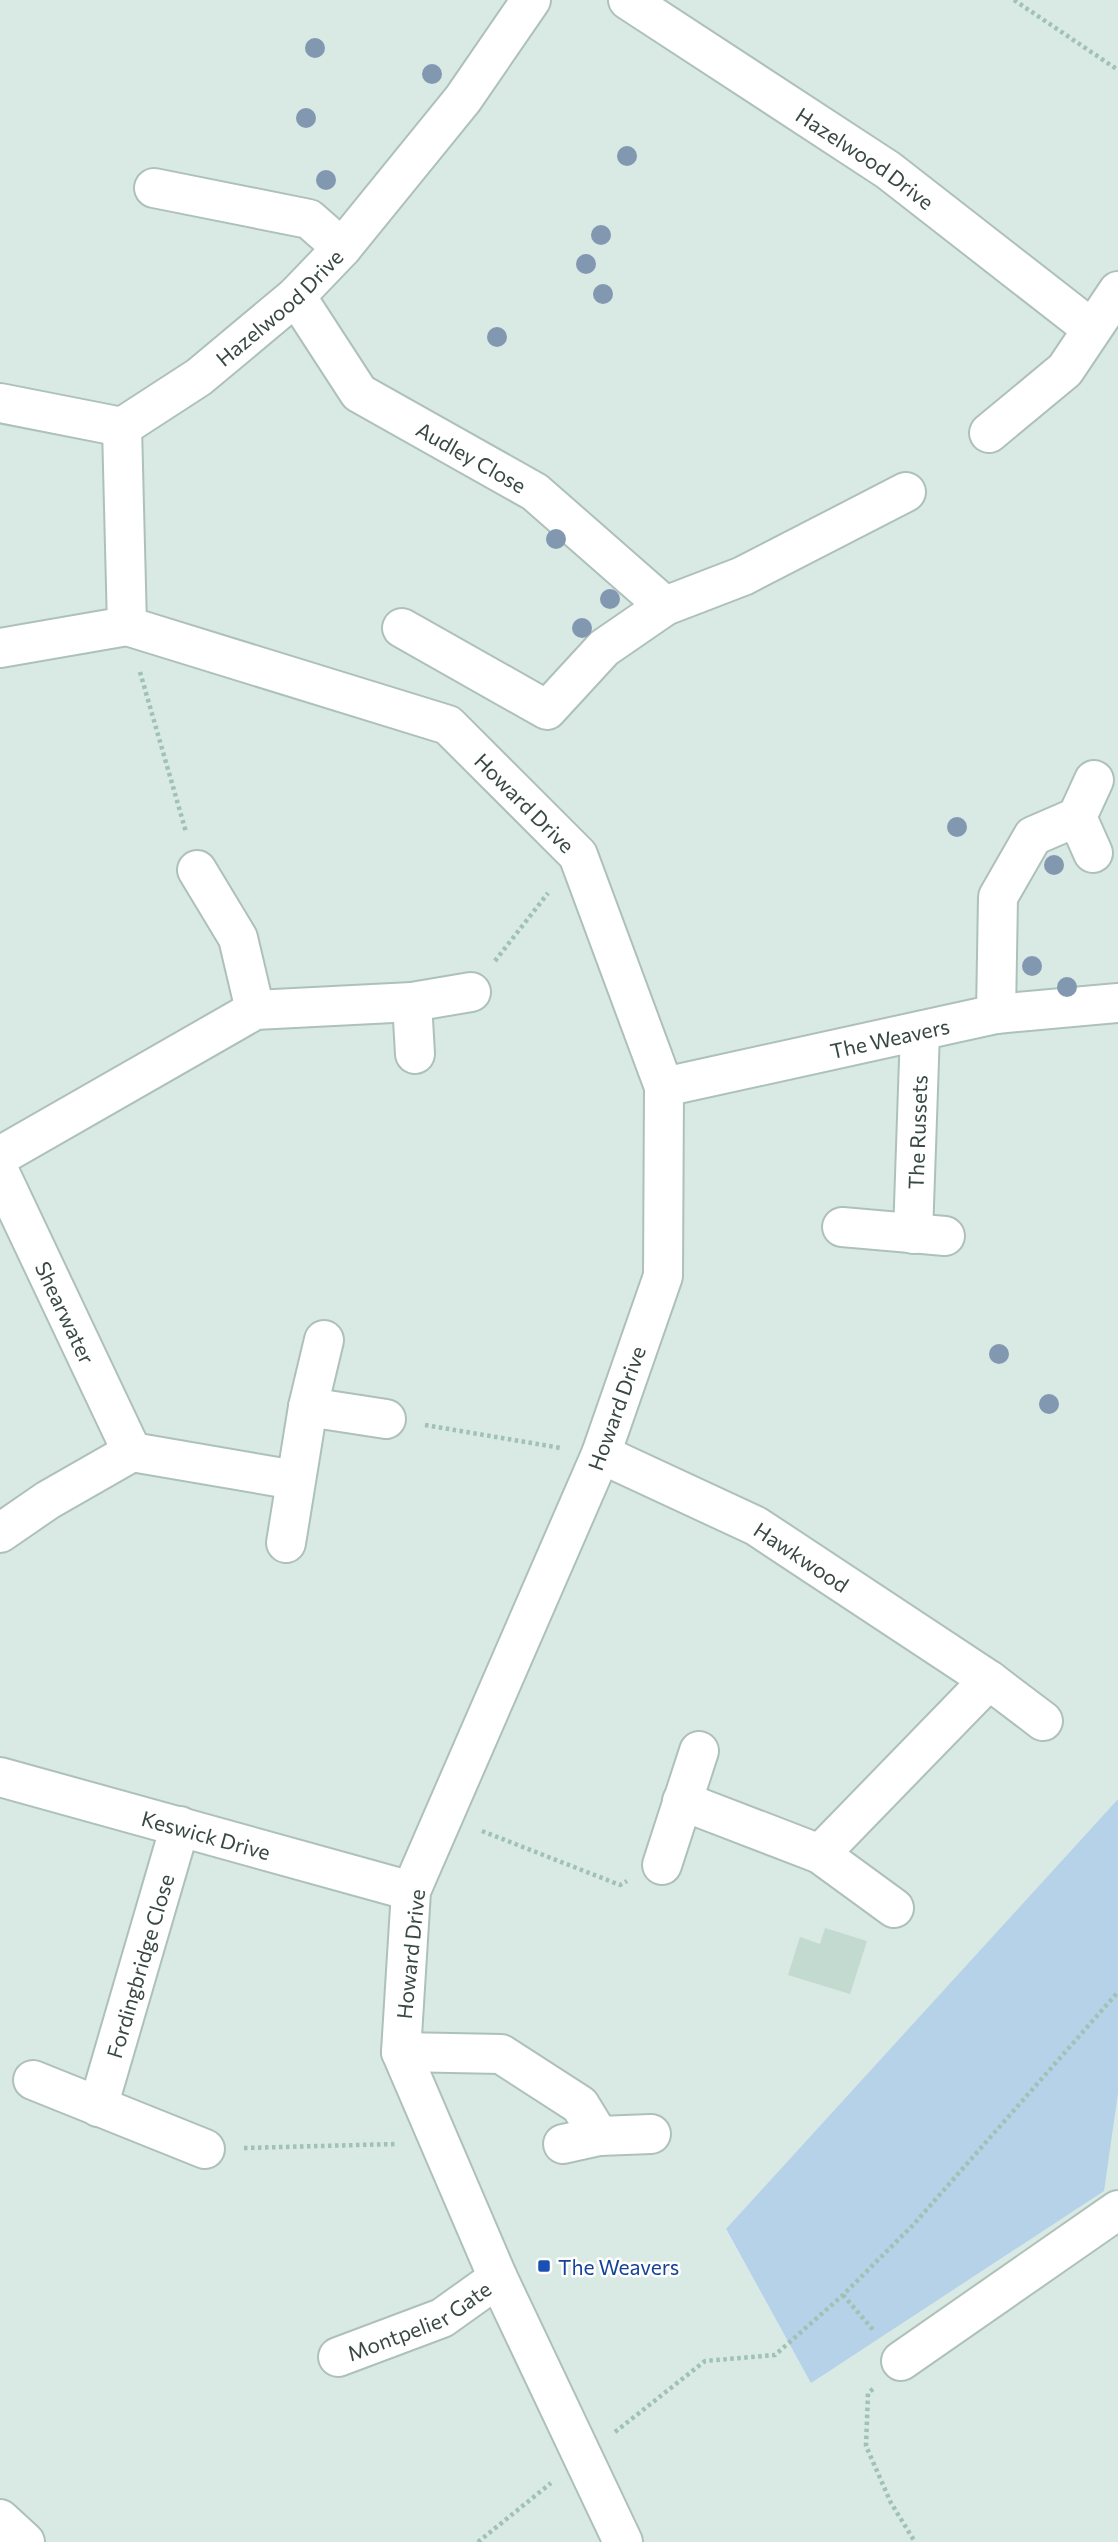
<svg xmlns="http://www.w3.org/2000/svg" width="1118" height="2542" font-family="Commissioner,sans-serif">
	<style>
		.residential { fill: #d9e9e4 }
		.green { fill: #b5d2e8 }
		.building { fill: #c3dad0 }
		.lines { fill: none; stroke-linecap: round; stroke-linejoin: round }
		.minor-casing { stroke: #adc1b9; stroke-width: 42 }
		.path { stroke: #9fc2b5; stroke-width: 4.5; stroke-dasharray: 3.5 3.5; stroke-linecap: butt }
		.minor { stroke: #fff; stroke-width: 38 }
		.tree { fill: #8298b1 }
		.transit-dot { fill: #1a4fb4; stroke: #fff; stroke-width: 2.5 }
		.labels { text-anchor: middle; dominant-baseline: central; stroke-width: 5; stroke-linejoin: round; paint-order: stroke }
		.street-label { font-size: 21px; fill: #394942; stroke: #fff }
		.transit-label { font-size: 21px; fill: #164399; stroke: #fff; text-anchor: start }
	</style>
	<rect width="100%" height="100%" fill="#ebf5f2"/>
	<polygon class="residential" points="0,0 1118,0 1118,1799 726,2230 811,2382 1118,2093 1118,2542 0,2542"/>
	<polygon class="green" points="1118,1799 1118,2093 1104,2191 811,2383 726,2229"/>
	<polygon class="building" points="825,1928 867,1941 850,1994 788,1975 800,1937 820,1944"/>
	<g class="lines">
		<g class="minor-casing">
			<g id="minor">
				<path id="s1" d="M628,0L888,170L1092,329"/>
				<polyline points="154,188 309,219 342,248"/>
				<path id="s2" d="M296,296L359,393L535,492L665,606"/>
				<polyline points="0,403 122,427"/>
				<polyline points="989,433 1065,370 1118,291"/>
				<path id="s3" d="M127,626L122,427L199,377L296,296L342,248L463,99L531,0"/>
				<polyline points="402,628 547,710 604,648 665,606 743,576 906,492"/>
				<path id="s4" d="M0,648L127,626L448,725L578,855L664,1087L663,1276L601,1454L411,1891L401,2052L498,2278L623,2542"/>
				<polyline points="1093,853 1077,817 1094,780"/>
				<polyline points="197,870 238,938 255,1010"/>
				<polyline points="412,1002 415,1054"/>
				<polyline points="996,1014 998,897 1033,836 1077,817"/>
				<path id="s5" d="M664,1087L996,1014L1118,1003"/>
				<polyline points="0,1156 255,1010 412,1002 471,992"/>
				<path id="s6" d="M0,1173L132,1452"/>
				<polyline points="842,1227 945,1236"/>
				<path id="s7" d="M913,1234L920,1031"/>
				<polyline points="308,1407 386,1419"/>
				<path id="s8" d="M601,1454L756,1526L989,1680L1043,1721"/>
				<polyline points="0,1533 48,1500 132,1452 295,1480"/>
				<polyline points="286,1543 308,1407 324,1340"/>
				<path id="s9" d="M0,1777L411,1891"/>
				<polyline points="682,1801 820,1854 894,1908"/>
				<polyline points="820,1854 989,1680"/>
				<polyline points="662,1865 699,1751"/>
				<polyline points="401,2052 501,2054 580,2105 599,2136"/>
				<polyline points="33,2080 205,2149"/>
				<path id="s10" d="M98,2107L180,1826"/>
				<polyline points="563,2144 599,2136 651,2134"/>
				<path id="s11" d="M338,2357L442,2318L498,2278"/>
				<polyline points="901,2361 1118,2210"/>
				<polyline points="0,2519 25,2542"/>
			</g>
		</g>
		<g class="path">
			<polyline points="1014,0 1118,70"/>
			<polyline points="140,672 186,832"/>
			<polyline points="495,961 548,893"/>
			<polyline points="425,1425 561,1448"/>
			<polyline points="482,1831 620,1885 627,1881"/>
			<polyline points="244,2148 396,2144"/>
			<polyline points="843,2295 875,2332"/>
			<polyline points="873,2389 868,2393 866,2446 891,2503 915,2542"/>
			<polyline points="615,2432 705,2361 775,2355 843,2295 914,2224 1118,1992"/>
			<polyline points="478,2542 551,2483"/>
		</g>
		<use href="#minor" class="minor"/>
	</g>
	<g class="tree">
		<circle cx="315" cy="48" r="10"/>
		<circle cx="432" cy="74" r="10"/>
		<circle cx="306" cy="118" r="10"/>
		<circle cx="627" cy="156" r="10"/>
		<circle cx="326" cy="180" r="10"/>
		<circle cx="601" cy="235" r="10"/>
		<circle cx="586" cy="264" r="10"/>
		<circle cx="603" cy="294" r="10"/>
		<circle cx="497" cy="337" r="10"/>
		<circle cx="556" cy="539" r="10"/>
		<circle cx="610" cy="599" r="10"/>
		<circle cx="582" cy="628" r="10"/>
		<circle cx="957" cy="827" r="10"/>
		<circle cx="1054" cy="865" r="10"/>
		<circle cx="1032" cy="966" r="10"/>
		<circle cx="1067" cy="987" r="10"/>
		<circle cx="999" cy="1354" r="10"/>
		<circle cx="1049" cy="1404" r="10"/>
	</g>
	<rect class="transit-dot" x="537" y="2259" width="14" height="14" rx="3.5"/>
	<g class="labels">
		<g class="street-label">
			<text stroke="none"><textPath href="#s1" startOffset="285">Hazelwood Drive</textPath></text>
			<text stroke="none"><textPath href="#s3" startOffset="397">Hazelwood Drive</textPath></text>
			<text stroke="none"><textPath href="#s2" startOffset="245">Audley Close</textPath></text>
			<text stroke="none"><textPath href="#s4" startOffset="574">Howard Drive</textPath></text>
			<text stroke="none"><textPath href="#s5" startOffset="231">The Weavers</textPath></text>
			<text stroke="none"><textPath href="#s7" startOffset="102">The Russets</textPath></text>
			<text stroke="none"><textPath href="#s6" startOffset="154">Shearwater</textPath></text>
			<text transform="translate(616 1408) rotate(-70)">Howard Drive</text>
			<text stroke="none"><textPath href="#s8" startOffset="226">Hawkwood</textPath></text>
			<text stroke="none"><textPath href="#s9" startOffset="214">Keswick Drive</textPath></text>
			<text transform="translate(410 1954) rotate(-84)">Howard Drive</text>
			<text stroke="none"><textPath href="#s10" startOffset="147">Fordingbridge Close</textPath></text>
			<text stroke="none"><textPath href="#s11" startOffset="89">Montpelier Gate</textPath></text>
		</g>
		<g class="transit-label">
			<text x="558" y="2266">The Weavers</text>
		</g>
	</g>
</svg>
